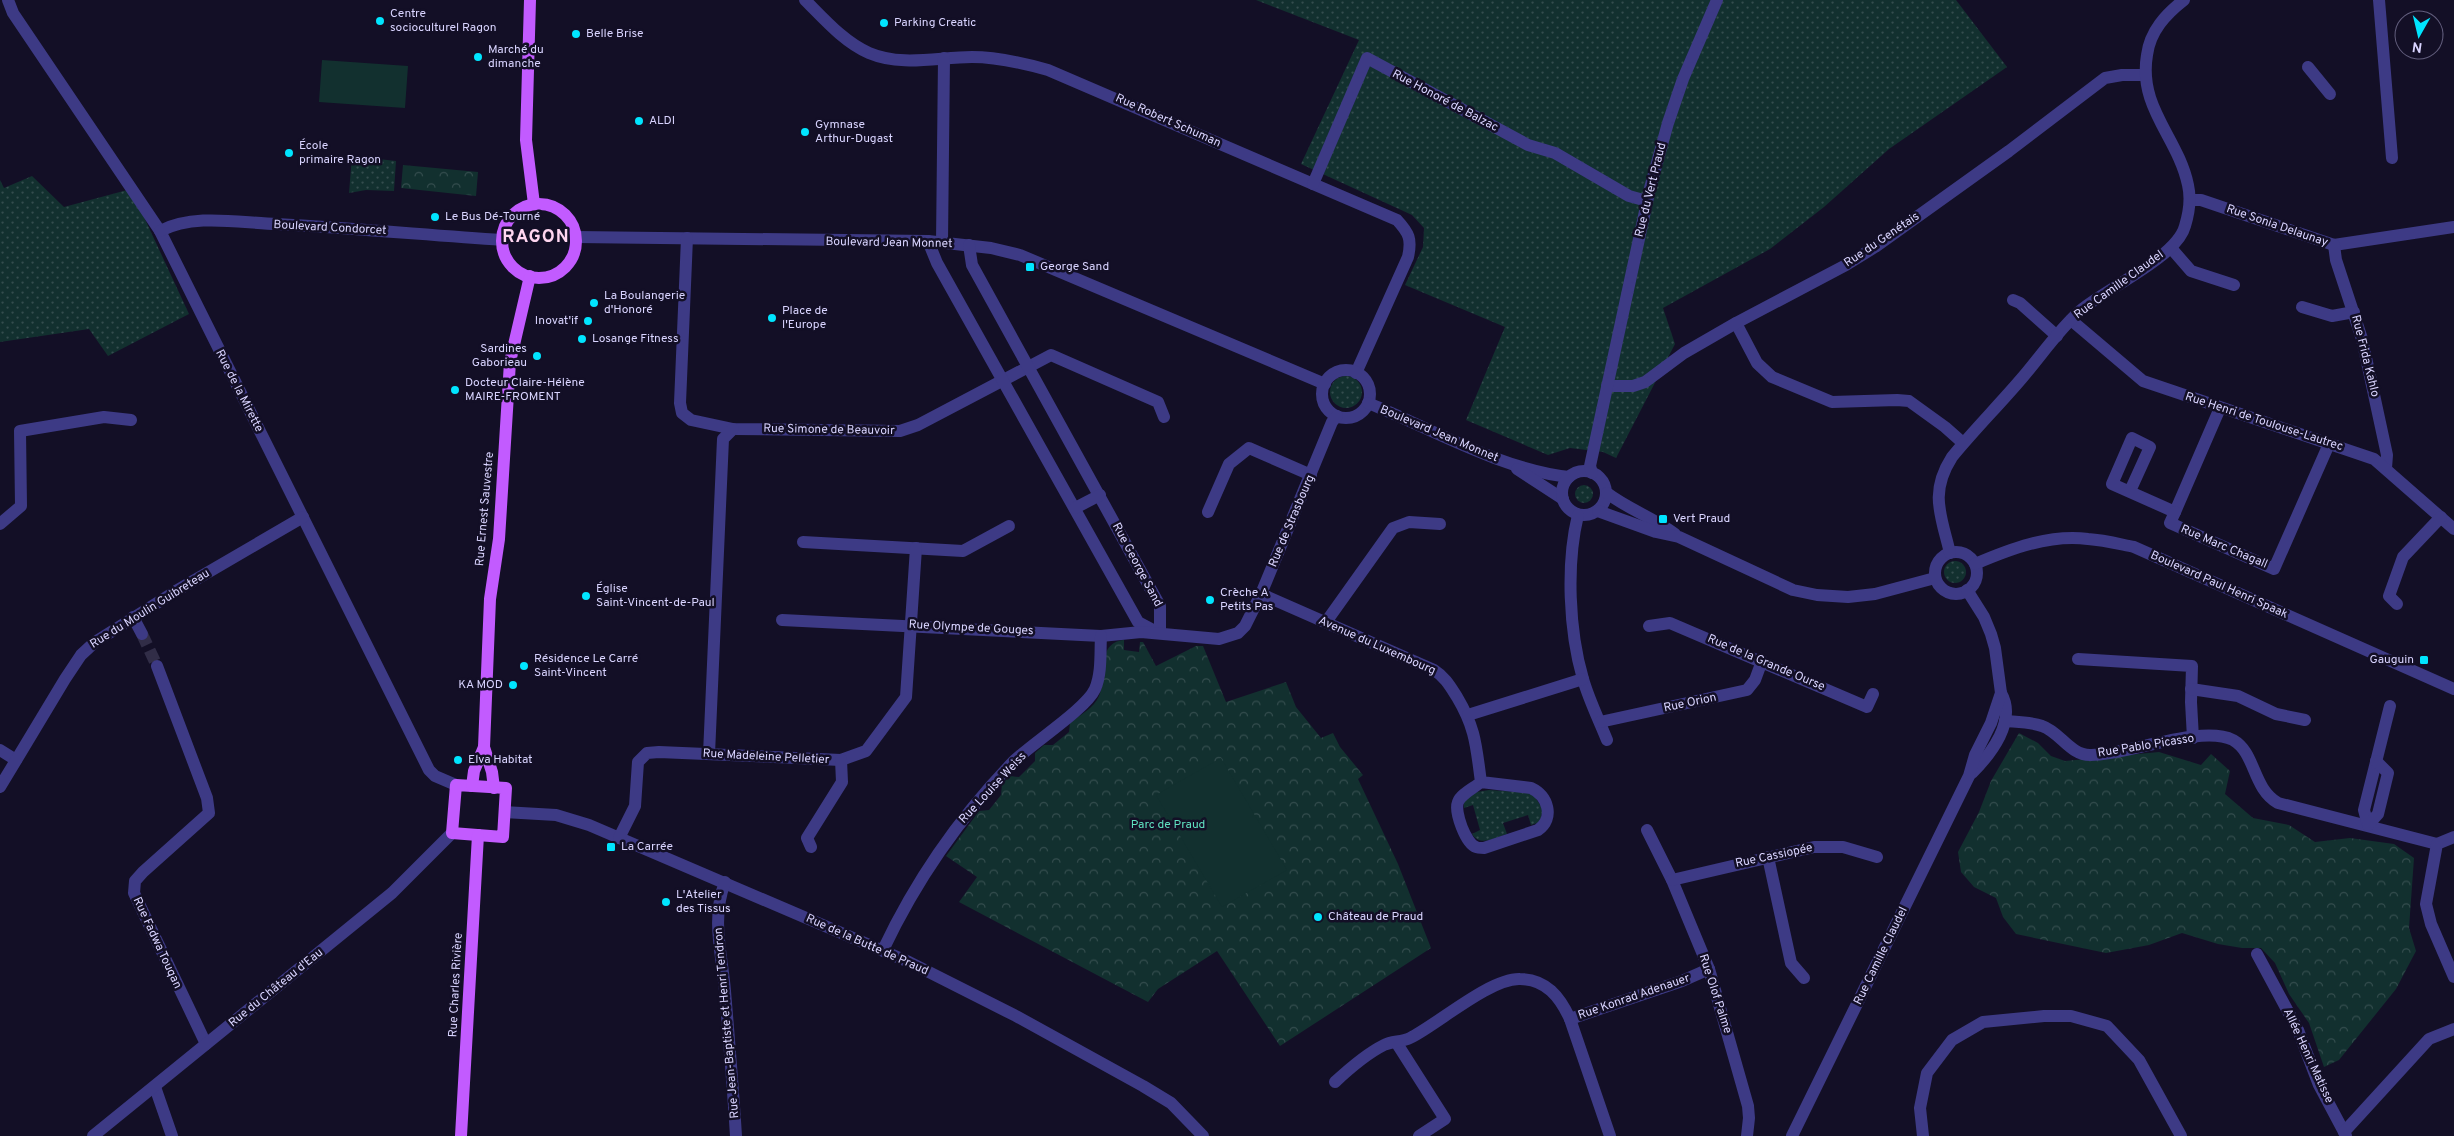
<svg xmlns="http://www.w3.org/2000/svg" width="2454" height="1136" font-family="Overpass,sans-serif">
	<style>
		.grass { fill: url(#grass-dots) }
		.forest { fill: url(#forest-crowns) }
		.pitch { fill: #12302f }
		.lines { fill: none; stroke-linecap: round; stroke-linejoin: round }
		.minor-tunnel { stroke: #312d47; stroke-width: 12; stroke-dasharray: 12 6; stroke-linecap: butt }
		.minor { stroke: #3d3a85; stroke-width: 12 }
		.major { stroke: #c25bff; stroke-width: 12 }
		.poi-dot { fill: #00e5ff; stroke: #130f26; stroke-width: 2 }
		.labels { text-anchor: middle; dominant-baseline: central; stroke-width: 5; stroke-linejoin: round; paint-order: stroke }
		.poi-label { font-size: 12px; fill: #d9d4ff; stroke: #130f26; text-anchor: start }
		.street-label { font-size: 12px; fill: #d9d4ff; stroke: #130f26 }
		.park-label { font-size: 12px; fill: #5fe0c0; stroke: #130f26 }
		.district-label { font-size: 18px; font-weight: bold; letter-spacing: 1px; fill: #ffd6f0; stroke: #130f26 }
	</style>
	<defs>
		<pattern id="grass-dots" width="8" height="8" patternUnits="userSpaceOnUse" patternTransform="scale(1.25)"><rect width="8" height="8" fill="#12302f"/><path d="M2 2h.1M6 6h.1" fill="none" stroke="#344d4e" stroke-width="1.8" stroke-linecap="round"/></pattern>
		<pattern id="forest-crowns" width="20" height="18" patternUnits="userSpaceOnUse" patternTransform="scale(1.25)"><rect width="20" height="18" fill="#12302f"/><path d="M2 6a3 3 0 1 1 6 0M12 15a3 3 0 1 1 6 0" fill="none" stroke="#344d4e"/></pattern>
	</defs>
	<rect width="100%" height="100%" fill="#130f26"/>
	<g class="grass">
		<polygon points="1256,0 1956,0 2007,67 1889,149 1824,207 1770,249 1663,308 1675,344 1616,458 1603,452 1570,448 1548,455 1466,420 1505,327 1405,285 1423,247 1424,228 1412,215 1301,164 1359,40"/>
		<polygon points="352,156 396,161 394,191 366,190 349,193"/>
		<polygon points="32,176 64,207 131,189 189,314 108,356 89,329 0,342 0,180 4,188"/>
		<circle cx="1346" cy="392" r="16"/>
		<circle cx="1584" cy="494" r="9"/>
		<circle cx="1955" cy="572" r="11"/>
		<path d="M1489,790L1532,793L1543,809L1540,822L1531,825L1528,815L1503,823L1507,834C1495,838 1480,847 1472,834L1480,830L1473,805L1464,808V801L1477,792Z"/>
	</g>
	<g class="forest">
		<polygon points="403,165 478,172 476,196 401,188"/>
		<path d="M1124,640V650L1139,652L1140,642H1143L1156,666L1196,646H1203L1226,702L1286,682L1296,707L1321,738L1333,733L1340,747L1363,775L1358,779L1398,864L1431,948L1280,1046L1217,951L1158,989L1148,1002L959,902L977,877L946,856L979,811L989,810L1001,795L1002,784L1010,776L1019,777L1035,761V753L1044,745H1053L1069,732L1070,723C1080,715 1094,708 1099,696C1108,677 1095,643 1124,640Z"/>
		<polygon points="2019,733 2038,743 2051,756 2065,761 2159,752 2201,765 2211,754 2230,771 2225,794 2253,818 2289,825 2315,842 2350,838 2394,844 2414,858 2409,928 2416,951 2396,989 2339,1060 2324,1067 2309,1023 2289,994 2275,963 2261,948 2242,948 2218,944 2182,933 2149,945 2106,953 2016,934 2003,917 1996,898 1974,887 1961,872 1958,852 1979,812 1991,781"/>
	</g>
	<g class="pitch">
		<polygon points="322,60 408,66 405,108 319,102"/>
		<polygon points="1221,758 1287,870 1222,907 1156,795"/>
	</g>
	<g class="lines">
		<polyline class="minor-tunnel" points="142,634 157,666"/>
		<g class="minor">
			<polyline points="8,0 13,13 160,231 429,770 435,776 456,785"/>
			<path d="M805,0C824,19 844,42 869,53C902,67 938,57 972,57C998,57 1023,63 1048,70L1397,220C1409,233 1412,239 1408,257L1356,373"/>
			<polyline points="2379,0 2392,158"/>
			<polyline points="2308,67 2330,94"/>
			<polyline points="1313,184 1367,58 1528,145 1555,153 1629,196 1647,201"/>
			<polyline points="2190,200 2201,200 2334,245 2454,227"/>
			<path d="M160,231C195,213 239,223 277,224C352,228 427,235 502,240"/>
			<polyline points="576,237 928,241 991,248 1020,255 1325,384"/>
			<polyline points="687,238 680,403 682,413 691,420 733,429 900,431 918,425 1051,355 1158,402 1164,417"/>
			<polyline points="928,241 937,263 1138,622 1155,631"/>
			<polyline points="942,242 944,58"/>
			<polyline points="969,245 972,265 1160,606 1160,633"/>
			<polyline points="2334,245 2336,260 2362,339 2387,455 2386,468"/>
			<polyline points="2171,248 2191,271 2234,285"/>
			<polyline points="2013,300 2020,303 2057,336"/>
			<polyline points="2302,307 2332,316 2354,312"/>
			<polyline points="2071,320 2143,381 2374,459 2454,529"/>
			<polyline points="1736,323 1757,363 1772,377 1832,402 1897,400 1909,401 1945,427 1963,443"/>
			<circle cx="1346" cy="394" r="24"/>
			<polyline points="1607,386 1633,386 1645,382 1684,353 1736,323 1846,265 1875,247 2009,151 2105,78 2122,75 2144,75"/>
			<path d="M1368,403C1430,428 1502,470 1569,477"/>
			<polyline points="1517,469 1563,499"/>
			<circle cx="1584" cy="493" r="22"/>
			<polyline points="1592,473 1590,466 1650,188 1668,123 1683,79 1717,0"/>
			<polyline points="2130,491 2150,447 2132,438 2112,484 2175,512 2220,408"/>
			<path d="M1607,493C1628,509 1654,518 1675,534"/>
			<polyline points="1075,508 1100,495"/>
			<polyline points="1598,511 1656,532 1679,537 1793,590 1817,595 1848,597 1875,594 1935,578"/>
			<polyline points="1208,512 1229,464 1249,448 1311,475"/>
			<polyline points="2175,512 2170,523 2274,569 2329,444"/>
			<path d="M1578,515C1566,564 1569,631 1583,679C1589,700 1599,720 1607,740"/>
			<polyline points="0,524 21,506 20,431 104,417 131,420"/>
			<polyline points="803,542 963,551 1009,526"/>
			<circle cx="1956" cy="573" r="21"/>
			<path d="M1950,553C1941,515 1929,493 1952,457C1974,430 1999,405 2022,378C2041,356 2059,329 2081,310C2107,288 2177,257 2185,226C2189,213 2191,198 2188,185C2178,137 2138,108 2147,55C2150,31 2166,14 2184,0"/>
			<path d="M1975,564C2010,549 2049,534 2088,539C2104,540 2119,544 2134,547L2454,689"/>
			<path d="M1261,594L1434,670C1445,677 1450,686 1457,697C1476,729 1476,746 1481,782C1474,788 1461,794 1458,802C1454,812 1466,844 1476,847C1478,848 1481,848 1484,848L1538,830C1555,818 1548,796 1531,788L1481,782"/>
			<polyline points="2397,604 2389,596 2403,557 2441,517"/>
			<polyline points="133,617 142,634"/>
			<polyline points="782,620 1101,636 1141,632 1219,639 1238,633 1245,626 1261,594 1332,422 1337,416"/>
			<polyline points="1326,622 1393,528 1409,522 1440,524"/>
			<polyline points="1649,626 1670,623 1867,707 1873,694"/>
			<polyline points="2078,659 2192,666 2191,702 2193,738"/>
			<polyline points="157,666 207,798 209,813 143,872 135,881 134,893 206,1044"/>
			<polyline points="2191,689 2238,696 2276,714 2305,720"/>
			<polyline points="1468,715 1583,679"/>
			<path d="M2005,721C2017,722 2031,722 2042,726C2060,732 2070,755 2090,755C2125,756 2201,724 2233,740C2256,753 2252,788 2278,803L2437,844"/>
			<polyline points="1600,722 1747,690 1755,680 1762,661"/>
			<polyline points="0,750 16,760"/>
			<polyline points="709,754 723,439 733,429"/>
			<path d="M1972,773C1991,754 2017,721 2001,693"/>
			<polyline points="0,787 65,679 81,655 95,642 176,591 303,517"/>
			<polyline points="505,812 556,815 589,825 909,962 1016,1016 1143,1086 1171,1103 1203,1136"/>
			<polyline points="2368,825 2364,810 2390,706"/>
			<polyline points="2368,825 2378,814 2388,773 2376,761"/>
			<polyline points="1647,830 1672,880 1709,969 1748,1106 1749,1118 1747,1136"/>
			<polyline points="2454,837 2437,844 2426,904 2431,924 2454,977"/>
			<polyline points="619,838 635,806 638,762 647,753 659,752 841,760 866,751 906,697 916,548"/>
			<polyline points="811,847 807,838 842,782 841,760"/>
			<polyline points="1768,857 1791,963 1804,978"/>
			<polyline points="1672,880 1814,847 1843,847 1877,857"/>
			<path d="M725,882C711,919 722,954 725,991C729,1039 733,1088 736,1136"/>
			<path d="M883,950C916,880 959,818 1013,762C1031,744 1086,709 1095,689C1102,673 1100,652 1101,636"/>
			<polyline points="2257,954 2298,1030 2319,1085 2344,1132"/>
			<polyline points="1570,1019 1610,1136"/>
			<polyline points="1396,1042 1445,1119 1419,1136"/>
			<path d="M1335,1082C1350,1068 1366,1054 1384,1045C1392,1041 1402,1042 1410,1038C1438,1024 1490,978 1520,979C1546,979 1560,997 1570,1019L1682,981L1709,969"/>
			<polyline points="155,1087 172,1136"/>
			<polyline points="93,1136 392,893 452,833"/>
			<polyline points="1792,1136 1969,776 1975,755 1991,723 2001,693 1995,648 1991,634 1984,617 1967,590"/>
			<polyline points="1923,1136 1920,1108 1927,1073 1952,1040 1983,1022 2044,1016 2071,1016 2107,1026 2139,1060 2181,1136"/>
			<polyline points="2346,1136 2344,1132 2429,1039 2454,1029"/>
		</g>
		<g class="major">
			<polyline points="530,0 526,140 534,204"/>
			<circle cx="539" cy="241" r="37"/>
			<polyline points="484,747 492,772 494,788"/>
			<polygon points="456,785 506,788 503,837 452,833"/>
			<polyline points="472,786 474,771 484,747 490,599 499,539 510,362 530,276"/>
			<polyline points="461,1136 478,835"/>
		</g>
	</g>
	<g class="poi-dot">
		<circle cx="380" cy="21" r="5"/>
		<circle cx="884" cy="23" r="5"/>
		<circle cx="576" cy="34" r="5"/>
		<circle cx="478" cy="57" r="5"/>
		<circle cx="639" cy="121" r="5"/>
		<circle cx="805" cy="132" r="5"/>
		<circle cx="289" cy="153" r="5"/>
		<circle cx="435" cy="217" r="5"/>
		<rect x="1025" y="262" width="10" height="10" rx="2.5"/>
		<circle cx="594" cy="303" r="5"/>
		<circle cx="772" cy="318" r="5"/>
		<circle cx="588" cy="321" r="5"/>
		<circle cx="582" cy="339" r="5"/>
		<circle cx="537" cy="356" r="5"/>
		<circle cx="455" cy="390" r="5"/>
		<rect x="1658" y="514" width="10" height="10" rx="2.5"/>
		<circle cx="586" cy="596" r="5"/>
		<circle cx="1210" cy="600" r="5"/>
		<rect x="2419" y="655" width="10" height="10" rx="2.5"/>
		<circle cx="524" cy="666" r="5"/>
		<circle cx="513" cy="685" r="5"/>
		<circle cx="458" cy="760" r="5"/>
		<rect x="606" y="842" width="10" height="10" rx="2.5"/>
		<circle cx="666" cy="902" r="5"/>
		<circle cx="1318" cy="917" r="5"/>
	</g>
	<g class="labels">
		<g class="poi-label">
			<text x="390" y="14">Centre<tspan x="390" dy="14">socioculturel Ragon</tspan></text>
			<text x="894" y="23">Parking Creatic</text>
			<text x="586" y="34">Belle Brise</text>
			<text x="488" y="50">Marché du<tspan x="488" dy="14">dimanche</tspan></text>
			<text x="649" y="121">ALDI</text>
			<text x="815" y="125">Gymnase<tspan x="815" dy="14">Arthur-Dugast</tspan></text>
			<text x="299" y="146">École<tspan x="299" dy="14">primaire Ragon</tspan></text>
			<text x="445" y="217">Le Bus Dé-Tourné</text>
			<text x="1040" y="267">George Sand</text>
			<text x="604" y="296">La Boulangerie<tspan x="604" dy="14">d'Honoré</tspan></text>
			<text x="782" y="311">Place de<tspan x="782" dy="14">l'Europe</tspan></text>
			<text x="578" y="321" text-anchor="end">Inovat'if</text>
			<text x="592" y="339">Losange Fitness</text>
			<text x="527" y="349" text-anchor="end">Sardines<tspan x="527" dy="14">Gaborieau</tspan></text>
			<text x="465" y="383">Docteur Claire-Hélène<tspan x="465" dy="14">MAIRE-FROMENT</tspan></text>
			<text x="1673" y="519">Vert Praud</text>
			<text x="596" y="589">Église<tspan x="596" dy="14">Saint-Vincent-de-Paul</tspan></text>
			<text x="1220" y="593">Crèche A<tspan x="1220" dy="14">Petits Pas</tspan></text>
			<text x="534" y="659">Résidence Le Carré<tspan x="534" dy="14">Saint-Vincent</tspan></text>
			<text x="2414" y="660" text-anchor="end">Gauguin</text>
			<text x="503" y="685" text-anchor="end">KA MOD</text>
			<text x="468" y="760">Elva Habitat</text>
			<text x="621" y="847">La Carrée</text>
			<text x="676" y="895">L'Atelier<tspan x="676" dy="14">des Tissus</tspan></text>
			<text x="1328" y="917">Château de Praud</text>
		</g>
		<g class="street-label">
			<text transform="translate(1445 101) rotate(28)">Rue Honoré de Balzac</text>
			<text transform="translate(1168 121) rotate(24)">Rue Robert Schuman</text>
			<text transform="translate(1651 190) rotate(-76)">Rue du Vert Praud</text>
			<text transform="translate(2277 226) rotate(19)">Rue Sonia Delaunay</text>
			<text transform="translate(330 228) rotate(3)">Boulevard Condorcet</text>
			<text transform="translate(1882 240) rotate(-34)">Rue du Genétais</text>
			<text transform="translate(889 243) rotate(1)">Boulevard Jean Monnet</text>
			<text transform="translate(2119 285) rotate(-36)">Rue Camille Claudel</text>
			<text transform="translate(2365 356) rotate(76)">Rue Frida Kahlo</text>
			<text transform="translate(239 391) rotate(63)">Rue de la Mirette</text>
			<text transform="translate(2264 422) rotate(18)">Rue Henri de Toulouse-Lautrec</text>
			<text transform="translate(829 430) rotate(1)">Rue Simone de Beauvoir</text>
			<text transform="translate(1439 434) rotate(23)">Boulevard Jean Monnet</text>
			<text transform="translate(485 509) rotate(-85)">Rue Ernest Sauvestre</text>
			<text transform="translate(1292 521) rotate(-67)">Rue de Strasbourg</text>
			<text transform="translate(2224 547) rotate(23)">Rue Marc Chagall</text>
			<text transform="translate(1137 565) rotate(62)">Rue George Sand</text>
			<text transform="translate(2219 585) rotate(24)">Boulevard Paul Henri Spaak</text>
			<text transform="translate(150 609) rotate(-32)">Rue du Moulin Guibreteau</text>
			<text transform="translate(971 628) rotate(3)">Rue Olympe de Gouges</text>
			<text transform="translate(1377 646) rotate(24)">Avenue du Luxembourg</text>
			<text transform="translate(1766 663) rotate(23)">Rue de la Grande Ourse</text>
			<text transform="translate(1690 703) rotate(-12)">Rue Orion</text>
			<text transform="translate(2146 746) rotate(-9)">Rue Pablo Picasso</text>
			<text transform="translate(766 757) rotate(3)">Rue Madeleine Pelletier</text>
			<text transform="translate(993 788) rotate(-47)">Rue Louise Weiss</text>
			<text transform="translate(1774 856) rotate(-12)">Rue Cassiopée</text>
			<text transform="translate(157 943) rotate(65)">Rue Fadwa Touqan</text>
			<text transform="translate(867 945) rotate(24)">Rue de la Butte de Praud</text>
			<text transform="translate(1881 956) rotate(-64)">Rue Camille Claudel</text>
			<text transform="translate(456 985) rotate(-87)">Rue Charles Rivière</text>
			<text transform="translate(276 988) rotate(-39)">Rue du Château d'Eau</text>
			<text transform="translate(1715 994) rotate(72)">Rue Olof Palme</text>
			<text transform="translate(1634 997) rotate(-19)">Rue Konrad Adenauer</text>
			<text transform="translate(727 1023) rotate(-95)">Rue Jean-Baptiste et Henri Tendron</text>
			<text transform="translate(2308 1056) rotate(65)">Allée Henri Matisse</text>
		</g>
		<g class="park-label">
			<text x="1168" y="825">Parc de Praud</text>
		</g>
		<g class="district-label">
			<text x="536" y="237">RAGON</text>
		</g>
	</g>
	<g transform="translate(2419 35) rotate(188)"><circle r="24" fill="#130f26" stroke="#625e7d"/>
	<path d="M0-4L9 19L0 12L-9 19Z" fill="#00e5ff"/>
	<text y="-8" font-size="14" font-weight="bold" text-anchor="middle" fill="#d9d4ff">N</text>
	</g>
</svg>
